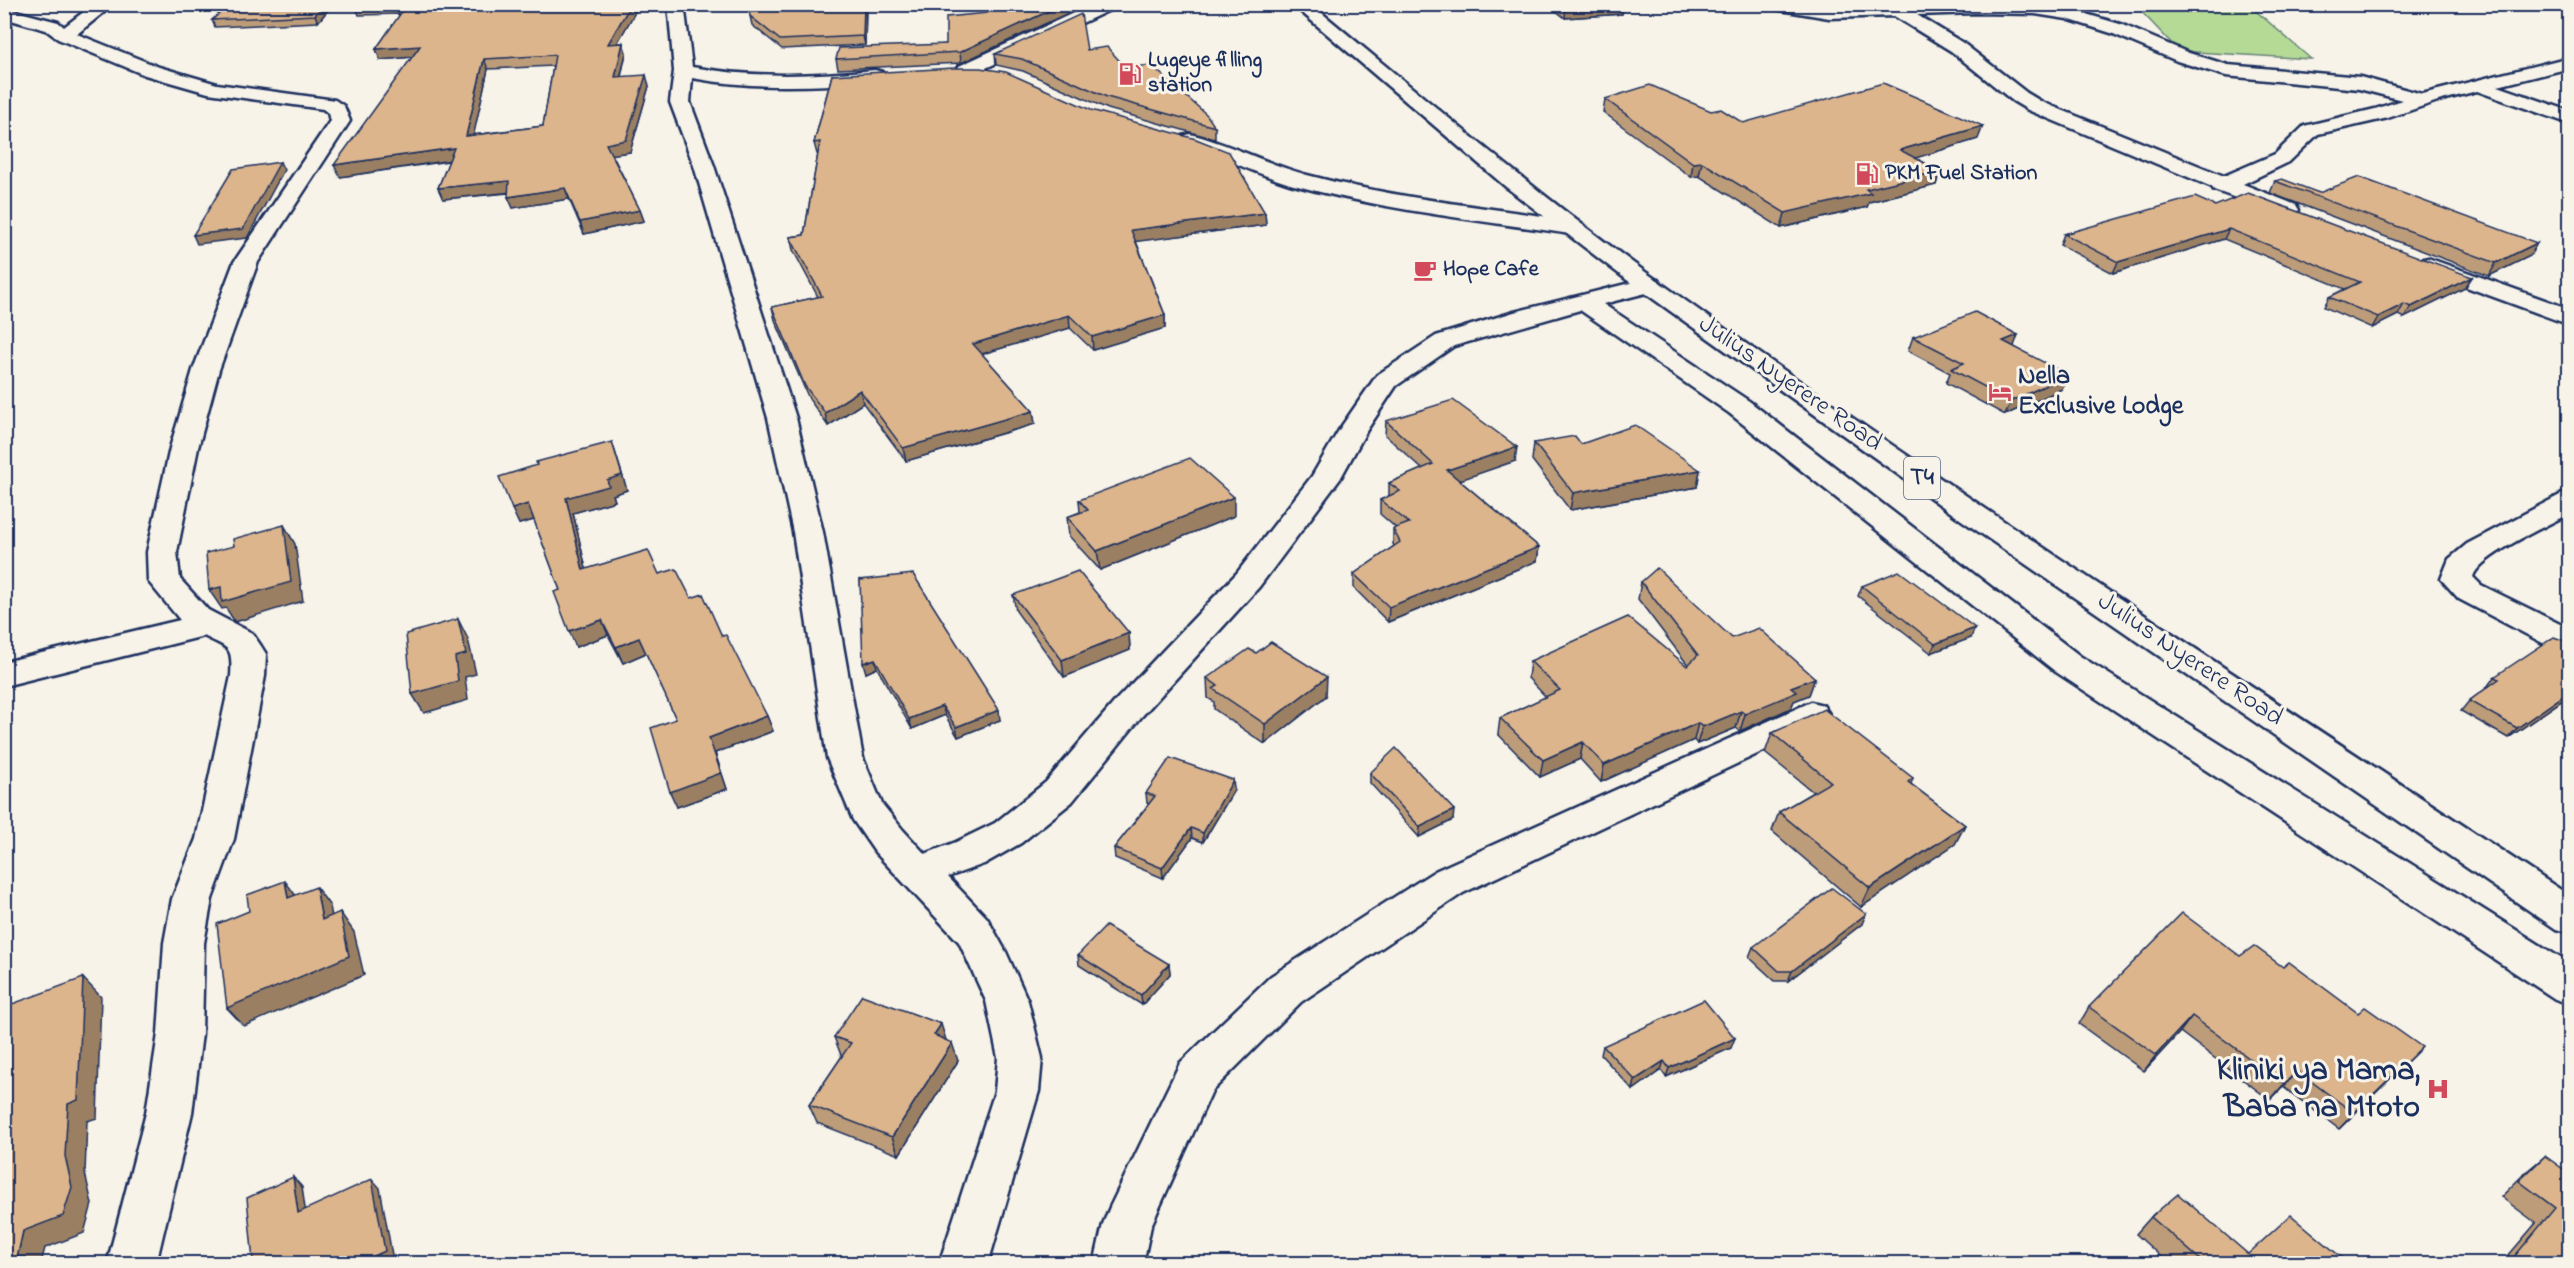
<svg xmlns="http://www.w3.org/2000/svg" width="2574" height="1268" font-family="'Indie Flower',sans-serif">
	<style>
		.green { fill: #b4da96; stroke: #68847a; stroke-width: 1.5 }
		.lines { fill: none; stroke-linecap: round; stroke-linejoin: round }
		.street-casing { stroke: #1b2f5e; stroke-width: 5 }
		.highway-casing { stroke: #1b2f5e; stroke-width: 5 }
		.street { fill: #f7f3e8; fill-rule: evenodd }
		.highway { fill: #f7f3e8; fill-rule: evenodd }
		.wall { fill: #bd9c79; stroke: #1b2f5e; stroke-width: 1.5; fill-rule: evenodd }
		.shaded-wall { fill: #9a7f63; stroke: #1b2f5e; stroke-width: 1.5 }
		.building { fill: #dcb58d; stroke: #1b2f5e; stroke-width: 1.5; fill-rule: evenodd }
		.labels { text-anchor: middle; dominant-baseline: central; stroke-width: 6; stroke-linejoin: round; paint-order: stroke }
		.far-poi-label { font-size: 22px; font-weight: bold; fill: #1b2f5e; stroke: #f7f3e8; text-anchor: start }
		.shield { fill: #f7f3e8; stroke: #5d6a87; stroke-width: 1.5 }
		.shield-label { font-size: 24px; font-weight: bold; fill: #1b2f5e }
		.poi-label { font-size: 26px; font-weight: bold; fill: #1b2f5e; stroke: #f7f3e8; text-anchor: start }
		.street-label { font-size: 26px; fill: #1b2f5e; stroke: #f7f3e8 }
		.near-poi-label { font-size: 32px; font-weight: bold; fill: #1b2f5e; stroke: #f7f3e8; text-anchor: end }
	</style>
	<rect width="100%" height="100%" fill="#f7f3e8"/>
	<filter id="ink" filterUnits="userSpaceOnUse"><feTurbulence type="fractalNoise" baseFrequency=".0167" numOctaves="2"/><feDisplacementMap in="SourceGraphic" scale="12" xChannelSelector="R" yChannelSelector="G"/><feConvolveMatrix kernelMatrix="1 2 1 2 8 2 1 2 1" color-interpolation-filters="sRGB"/></filter>
	<g filter="url(#ink)">
		<polygon class="green" points="2135,5 2249,5 2311,59 2179,51"/>
		<g class="lines">
			<g class="street-casing">
				<g id="street">
					<path d="M94,4H114L77,34L159,67L217,84L335,100L344,106L350,121L258,262L219,370L198,448L177,552L180,579L208,610L252,633L261,646L266,654L265,676L234,839L212,899L204,943L202,1034L192,1113L156,1264H107L146,1113L158,1034L164,943L172,899L196,839L231,676C233,645 229,649 204,636L4,686V662L180,620L148,581L147,552L170,448L193,370L234,262L330,121L328,113L323,109L208,93L145,75L58,39L46,30L4,18V8L58,22L64,27Z"/>
					<path d="M668,4H684L692,67C753,78 814,76 875,70L882,72L884,76L882,80L875,82C814,87 752,89 692,78L690,102L714,166L796,418L823,532L863,758L882,804L903,830L925,854L956,842L995,823L1046,782L1118,698L1237,573L1312,476L1339,430L1377,375L1436,336L1514,312L1650,278L1658,280L1662,285L1658,290L1603,304L1749,401L2080,656L2570,964V1004L2555,999L2056,672L1729,413L1580,310L1454,346L1396,386L1367,430L1340,479L1259,587L1142,716L1072,802L1021,843L984,864L948,877L987,918L1006,952L1028,1001L1042,1058L1039,1091L988,1264H939L995,1091L998,1058L986,1001L959,942L875,852L853,820L827,758L793,532L768,418L694,166L670,102L674,71Z"/>
					<polygon points="1093,4 1116,4 1114,8 973,74 959,74 957,70 959,66"/>
					<path d="M1767,4H1809L1829,8L2039,4L2069,9L2123,25L2189,53L2228,65L2360,77L2422,94L2570,57V68L2498,86L2570,111V124L2477,91L2438,101L2388,118L2318,134L2289,162L2243,184L2296,205L2299,210L2296,215L2288,217L2214,190L2212,187L2028,110L2013,101L1951,51L1894,16L1829,18L1775,9ZM1975,13L2035,14L2067,19L2111,33L2177,61L2226,76L2359,89L2402,100L2375,109L2304,126L2275,154L2224,176L2042,102L2027,93L1963,43L1917,15Z"/>
					<path d="M1190,134C1230,144 1267,164 1307,175C1393,198 1482,207 1570,220L1578,222L1581,227L1578,232L1570,234C1477,220 1382,210 1290,184C1254,173 1219,155 1183,144L1180,140L1183,136Z"/>
					<polygon points="2428,258 2570,309 2570,325 2420,270 2416,265 2420,260"/>
					<path d="M2570,492V513C2549,525 2478,556 2473,577L2481,585L2570,629V654L2558,651L2459,599L2441,579L2449,559L2467,544L2560,495Z"/>
					<polygon points="1811,702 1823,705 1829,714 1823,723 1463,893 1301,1002 1212,1091 1151,1226 1143,1264 1094,1264 1103,1224 1110,1207 1180,1063 1271,976 1435,871"/>
				</g>
			</g>
			<g class="highway-casing">
				<path id="highway" d="M1292,4H1311C1421,95 1529,187 1644,271C1946,489 2259,690 2570,896V933L2556,929L1960,519L1627,280L1506,187Z"/>
			</g>
			<use href="#street" class="street"/>
			<use href="#highway" class="highway"/>
		</g>
		<g class="wall">
			<polygon points="333,4 318,22 215,27 212,20"/>
			<path d="M356,4H637L634,14L617,43H623L626,53L621,77L649,86L630,152L612,154L640,210L644,221L584,234L569,199L513,208L509,193L443,199L438,188L449,161L340,177L412,57L380,60L376,49L401,14L359,15L355,5ZM553,66L543,126L473,135L488,69Z"/>
			<polygon points="866,4 865,45 782,49 752,25 750,16"/>
			<polygon points="987,4 1079,4 1079,8 961,63 838,69 836,59 946,44 987,13"/>
			<polygon points="1547,4 1624,4 1622,14 1565,18"/>
			<polygon points="1087,50 1126,68 1215,127 1215,139 1108,109 1023,71 996,65 995,54"/>
			<polygon points="832,75 1265,213 1266,225 1136,241 1165,315 1165,328 1093,350 1070,328 982,354 1033,411 1035,424 906,461 863,403 828,426 809,399 775,320 772,307 818,297 793,250 790,237 804,235 818,154 817,154 814,143"/>
			<polygon points="1605,99 1711,111 1743,123 1978,139 1915,158 1940,171 1936,185 1869,202 1867,207 1781,228 1699,176 1691,177 1603,112"/>
			<polygon points="2275,181 2319,193 2537,243 2530,256 2489,276 2270,193"/>
			<polygon points="2215,206 2472,277 2465,288 2404,318 2398,315 2372,328 2324,307 2329,297 2345,289 2224,239 2113,273 2060,245 2064,234"/>
			<polygon points="2570,331 2570,345 2561,342 2567,333"/>
			<polygon points="1913,337 2014,347 2062,389 2005,415 1946,383 1950,373 1908,351"/>
			<polygon points="1386,421 1515,461 1459,480 1539,547 1537,561 1388,622 1354,588 1354,574 1394,546 1393,544 1393,529 1396,528 1380,514 1380,500 1389,496 1389,483 1422,469 1385,435"/>
			<polygon points="612,442 627,490 613,495 615,501 573,513 586,569 659,574 691,598 722,636 767,716 773,731 715,753 727,789 677,807 676,719 646,653 623,663 608,635 576,647 560,590 534,520 519,524"/>
			<polygon points="1534,443 1581,444 1700,470 1697,487 1570,510 1532,460"/>
			<polygon points="1079,500 1234,516 1100,570 1069,536 1067,517 1080,512"/>
			<polygon points="860,580 1000,720 958,737 945,715 912,729 877,668 866,673"/>
			<polygon points="1641,582 1732,638 1815,678 1809,695 1794,701 1791,708 1740,731 1736,728 1697,744 1694,740 1601,782 1580,759 1540,777 1498,734 1500,718 1546,697 1528,678 1530,661 1687,666 1688,665 1638,599"/>
			<polygon points="1862,586 1971,638 1931,653 1858,596"/>
			<polygon points="1013,595 1129,633 1130,650 1064,677 1016,611"/>
			<polygon points="2570,643 2570,695 2508,738 2461,711 2469,701 2488,687 2487,687 2494,677"/>
			<polygon points="1207,678 1326,696 1265,744 1214,709 1214,702 1208,698"/>
			<polygon points="1772,733 1913,778 1911,784 1965,825 1955,844 1861,907 1772,831 1779,812 1813,792 1765,753"/>
			<polygon points="1370,773 1453,820 1419,837 1370,783"/>
			<polygon points="1233,780 1234,790 1203,842 1192,838 1163,878 1115,858 1114,848 1149,804 1147,803 1146,793"/>
			<polygon points="1862,924 1788,981 1775,981 1749,957 1753,947"/>
			<polygon points="1078,955 1169,964 1170,974 1142,1005 1079,965"/>
			<polygon points="2240,956 2406,1063 2339,1129 2283,1087 2270,1100 2180,1032 2144,1071 2079,1024 2089,1007"/>
			<polygon points="834,1037 946,1040 958,1061 899,1155 817,1123 809,1105 842,1056 841,1055"/>
			<polygon points="1603,1046 1731,1048 1666,1077 1661,1070 1633,1090 1601,1055"/>
			<polygon points="2545,1156 2570,1263 2502,1263 2536,1223 2501,1197 2527,1171"/>
			<polygon points="2151,1217 2248,1254 2348,1263 2168,1263 2136,1234"/>
		</g>
		<g class="shaded-wall">
			<polygon points="324,4 333,4 318,22 315,15"/>
			<polygon points="631,4 637,4 634,14 611,54 608,44"/>
			<polygon points="864,4 866,4 865,45 863,36"/>
			<polygon points="1064,4 1079,4 1079,8 961,63 960,52"/>
			<polygon points="1566,4 1624,4 1622,14 1565,18"/>
			<polygon points="623,43 626,53 618,88 615,77"/>
			<polygon points="420,46 424,56 380,60 376,49"/>
			<polygon points="484,59 488,69 471,147 466,136"/>
			<polygon points="646,75 649,86 630,152 610,155 606,144"/>
			<polygon points="1983,126 1978,139 1896,164 1900,150"/>
			<polygon points="454,148 458,159 340,177 334,165"/>
			<polygon points="280,162 284,170 247,238 197,244 193,235"/>
			<polygon points="1702,162 1699,176 1691,177 1693,163"/>
			<polygon points="1940,171 1936,185 1869,202 1867,207 1781,228 1785,213 1866,189"/>
			<polygon points="509,181 513,192 443,199 438,188"/>
			<polygon points="565,188 569,199 513,208 508,197"/>
			<polygon points="640,210 644,221 584,234 580,222"/>
			<polygon points="1265,213 1266,225 1132,242 1131,230"/>
			<polygon points="2229,229 2224,239 2113,273 2118,262"/>
			<polygon points="2537,243 2530,256 2489,276 2496,263"/>
			<polygon points="2472,277 2465,288 2404,318 2411,307"/>
			<polygon points="2404,304 2398,315 2372,328 2378,317"/>
			<polygon points="1069,315 1070,328 975,356 973,344"/>
			<polygon points="1165,315 1165,328 1093,350 1092,337"/>
			<polygon points="2018,335 2013,349 2003,341"/>
			<polygon points="2068,375 2062,389 2005,415 2011,401"/>
			<polygon points="860,390 863,403 828,426 825,413"/>
			<polygon points="1033,411 1035,424 906,461 903,448"/>
			<polygon points="612,442 627,490 613,495 615,501 573,513 590,586 583,570 566,498 607,480"/>
			<polygon points="1517,447 1515,461 1446,485 1447,470"/>
			<polygon points="1700,470 1697,487 1570,510 1573,493"/>
			<polygon points="1234,497 1234,516 1100,570 1097,551"/>
			<polygon points="528,504 534,520 519,524 512,509"/>
			<polygon points="284,525 295,544 303,601 235,622 226,608 222,609 209,590"/>
			<polygon points="1539,547 1537,561 1388,622 1389,607"/>
			<polygon points="458,619 468,639 476,674 465,677 468,700 424,713 412,694 455,657"/>
			<polygon points="602,620 608,635 576,647 569,631"/>
			<polygon points="1975,628 1971,638 1931,653 1935,644"/>
			<polygon points="1129,633 1130,650 1064,677 1062,660"/>
			<polygon points="639,638 646,653 623,663 616,647"/>
			<polygon points="875,659 877,668 866,673 863,663"/>
			<polygon points="1327,677 1326,696 1265,744 1265,724"/>
			<polygon points="1815,678 1809,695 1794,701 1791,708 1740,731 1745,714 1791,687"/>
			<polygon points="2570,691 2570,695 2508,738 2517,728"/>
			<polygon points="942,706 945,715 912,729 909,719"/>
			<polygon points="999,710 1000,720 958,737 956,727"/>
			<polygon points="1741,711 1736,728 1697,744 1702,727"/>
			<polygon points="767,716 773,731 715,753 727,789 677,807 670,792 709,738"/>
			<polygon points="1698,723 1694,740 1601,782 1604,765"/>
			<polygon points="1583,742 1580,759 1540,777 1543,760"/>
			<polygon points="1233,780 1234,790 1203,842 1203,833"/>
			<polygon points="1454,810 1453,820 1419,837 1420,827"/>
			<polygon points="1965,825 1955,844 1861,907 1870,888"/>
			<polygon points="1191,828 1192,838 1163,878 1162,868"/>
			<polygon points="285,881 299,900 288,898"/>
			<polygon points="316,887 330,906 336,939 322,920"/>
			<polygon points="340,912 354,932 364,975 244,1026 227,1008"/>
			<polygon points="1866,914 1862,924 1788,981 1792,971"/>
			<polygon points="1169,964 1170,974 1142,1005 1141,995"/>
			<polygon points="83,978 101,997 97,1118 87,1121 85,1173 92,1204 84,1233 45,1248 41,1263 16,1263 23,1231 68,1104"/>
			<polygon points="2192,1016 2180,1032 2144,1071 2156,1055"/>
			<polygon points="941,1024 947,1043 934,1035"/>
			<polygon points="1735,1038 1731,1048 1666,1077 1669,1068"/>
			<polygon points="952,1043 958,1061 899,1155 892,1137"/>
			<polygon points="2422,1047 2406,1063 2339,1129 2354,1113"/>
			<polygon points="1664,1061 1661,1070 1633,1090 1635,1080"/>
			<polygon points="2297,1071 2283,1087 2270,1100 2284,1084"/>
			<polygon points="293,1177 302,1187 307,1222 298,1213"/>
			<polygon points="372,1179 380,1188 393,1260 385,1263 359,1263"/>
		</g>
		<g class="building">
			<polygon points="230,4 324,4 315,15 212,20"/>
			<path d="M407,4H631L608,44L623,43L615,77L646,75L626,140L606,144L640,210L580,222L565,188L508,197L509,181L438,188L454,148L334,165L420,46L376,49ZM555,55L543,126L466,136L484,59Z"/>
			<polygon points="748,4 864,4 863,36 780,40 750,16"/>
			<polygon points="987,4 1064,4 960,52 836,59 839,48 946,44 946,17 987,13"/>
			<polygon points="1081,14 1087,50 1107,47 1126,68 1151,65 1207,115 1215,127 1107,97 1022,59 995,54"/>
			<polygon points="954,68 980,68 1006,72 1091,110 1196,139 1229,152 1265,213 1131,230 1165,315 1092,337 1069,315 973,344 1033,411 903,448 860,390 825,413 805,386 772,307 822,296 790,237 804,235 820,142 814,143 832,75"/>
			<polygon points="1883,83 1983,126 1900,150 1940,171 1866,189 1871,193 1785,213 1702,162 1693,163 1605,99 1650,85 1711,111 1721,109 1743,123"/>
			<polygon points="280,162 243,229 193,235 233,169"/>
			<polygon points="2359,177 2537,243 2496,263 2275,181 2282,179 2319,193"/>
			<polygon points="2248,193 2472,277 2411,307 2404,304 2378,317 2329,297 2360,282 2229,229 2118,262 2064,234 2195,197 2215,206"/>
			<polygon points="1975,312 2018,335 2003,341 2068,375 2011,401 1951,369 1964,363 1913,337"/>
			<polygon points="1453,400 1517,447 1447,470 1539,547 1389,607 1354,574 1400,542 1393,529 1409,523 1380,500 1400,491 1389,483 1433,464 1386,421"/>
			<polygon points="1635,425 1700,470 1573,493 1534,443 1575,436 1581,444"/>
			<polygon points="612,442 622,475 607,480 609,486 566,498 583,570 648,550 659,574 676,569 691,598 703,594 722,636 726,635 767,716 709,738 721,773 670,792 651,728 676,719 639,638 616,647 602,620 569,631 554,592 560,590 528,504 512,509 499,477 537,465 536,462"/>
			<polygon points="1190,458 1234,497 1097,551 1067,517 1088,510 1079,500"/>
			<polygon points="284,525 291,582 222,602 221,587 209,590 206,553 234,546 233,539"/>
			<polygon points="1657,568 1732,638 1759,628 1815,678 1791,687 1797,692 1745,714 1741,711 1702,727 1698,723 1604,765 1583,742 1543,760 1500,718 1560,690 1530,661 1628,617 1687,666 1698,655 1641,582"/>
			<polygon points="1078,571 1129,633 1062,660 1013,595"/>
			<polygon points="1899,571 1975,628 1935,644 1862,586"/>
			<polygon points="913,574 999,710 956,727 942,706 909,719 875,659 863,663 860,580"/>
			<polygon points="458,619 466,654 455,657 458,681 412,694 406,634"/>
			<polygon points="2554,637 2570,643 2570,691 2517,728 2469,701 2499,679 2494,677"/>
			<polygon points="1271,642 1327,677 1265,724 1213,689 1218,686 1207,678 1249,649 1256,653"/>
			<polygon points="1824,709 1913,778 1908,782 1965,825 1870,888 1779,812 1831,782 1772,733"/>
			<polygon points="1396,748 1454,810 1420,827 1370,773"/>
			<polygon points="1170,758 1233,780 1203,833 1191,828 1162,868 1114,848 1155,796 1146,793"/>
			<polygon points="285,881 288,898 316,887 322,920 340,912 349,956 227,1008 217,924 249,911 247,895"/>
			<polygon points="1832,888 1866,914 1792,971 1779,971 1753,947"/>
			<polygon points="2182,913 2240,956 2254,946 2283,967 2289,962 2358,1013 2365,1007 2422,1047 2354,1113 2297,1071 2284,1084 2192,1016 2156,1055 2089,1007"/>
			<polygon points="1106,926 1169,964 1141,995 1078,955"/>
			<polygon points="83,978 78,1100 68,1104 65,1156 72,1187 63,1216 23,1231 16,1263 4,1263 4,1007"/>
			<polygon points="862,995 941,1024 934,1035 952,1043 892,1137 809,1105 851,1043 834,1037"/>
			<polygon points="1704,1000 1735,1038 1669,1068 1664,1061 1635,1080 1603,1046"/>
			<polygon points="2545,1156 2570,1174 2570,1263 2509,1263 2555,1208 2519,1181"/>
			<polygon points="293,1177 298,1213 372,1179 385,1251 359,1263 248,1263 253,1261 247,1198"/>
			<polygon points="2178,1194 2248,1254 2291,1215 2348,1263 2204,1263 2151,1217"/>
		</g>
	</g>
	<defs>
		<g id="fuel-bare" transform="scale(1.8)"><path d="M-5.5-6h7V0h2V4h1.3V-2.5L3-4.5l.8-.8L6-3V5H2.5V1h-1V6h-7ZM-4.2-4.7v3.2H.2V-4.7Z" fill="#d1495b" stroke="#f7f3e8" stroke-width="2.5" paint-order="stroke"/></g>
		<g id="cafe-bare" transform="scale(1.8)"><path d="M-5.5-4.5H6V0H3Q3 3.5 0 3.5H-2.5Q-5.5 3.5-5.5 0ZM3-3.2v2h1.7v-2ZM-6 4.5H4V6H-6Z" fill="#d1495b" stroke="#f7f3e8" stroke-width="2.5" paint-order="stroke"/></g>
		<g id="hotel-bare" transform="scale(1.8)"><path d="M-6-4.5h1.5V1H6V5H4.5V3h-9V5H-6ZM-4 0a1.8 1.8 0 1 1 3.6 0ZM.5 0V-2.5h3Q6-2.5 6 0Z" fill="#d1495b" stroke="#f7f3e8" stroke-width="2.5" paint-order="stroke"/></g>
		<g id="hospital-bare" transform="scale(1.8)"><path d="M-5-5h3v3.5h4V-5h3V5h-3V1.5h-4V5h-3Z" fill="#d1495b" stroke="#f7f3e8" stroke-width="2.5" paint-order="stroke"/></g>
	</defs>
	<g fill-rule="evenodd">
		<use href="#fuel-bare" x="1130" y="74"/>
		<use href="#fuel-bare" x="1867" y="174"/>
		<use href="#cafe-bare" x="1425" y="270"/>
		<use href="#hotel-bare" x="2000" y="392"/>
		<use href="#hospital-bare" x="2438" y="1089"/>
	</g>
	<g class="labels">
		<g class="far-poi-label">
			<text x="1148" y="61">Lugeye filling<tspan x="1148" dy="25">station</tspan></text>
			<text x="1885" y="174">PKM Fuel Station</text>
			<text x="1443" y="270">Hope Cafe</text>
		</g>
		<rect class="shield" x="1904" y="457" width="36" height="42" rx="4.5"/>
		<g class="shield-label">
			<text x="1922" y="478">T4</text>
		</g>
		<g class="poi-label">
			<text x="2018" y="377">Nella<tspan x="2018" dy="30">Exclusive Lodge</tspan></text>
		</g>
		<g class="street-label">
			<text transform="translate(1790 384) rotate(35)">Julius Nyerere Road</text>
			<text transform="translate(2190 660) rotate(34)">Julius Nyerere Road</text>
		</g>
		<g class="near-poi-label">
			<text x="2420" y="1071">Kliniki ya Mama,<tspan x="2420" dy="37">Baba na Mtoto</tspan></text>
		</g>
	</g>
	<rect width="2574" height="1268" fill="none" stroke="#f7f3e8" stroke-width="24"/>
	<rect x="12" y="12" width="2550" height="1244" fill="none" stroke="#1b2f5e" stroke-width="2" filter="url(#ink)"/>
</svg>
